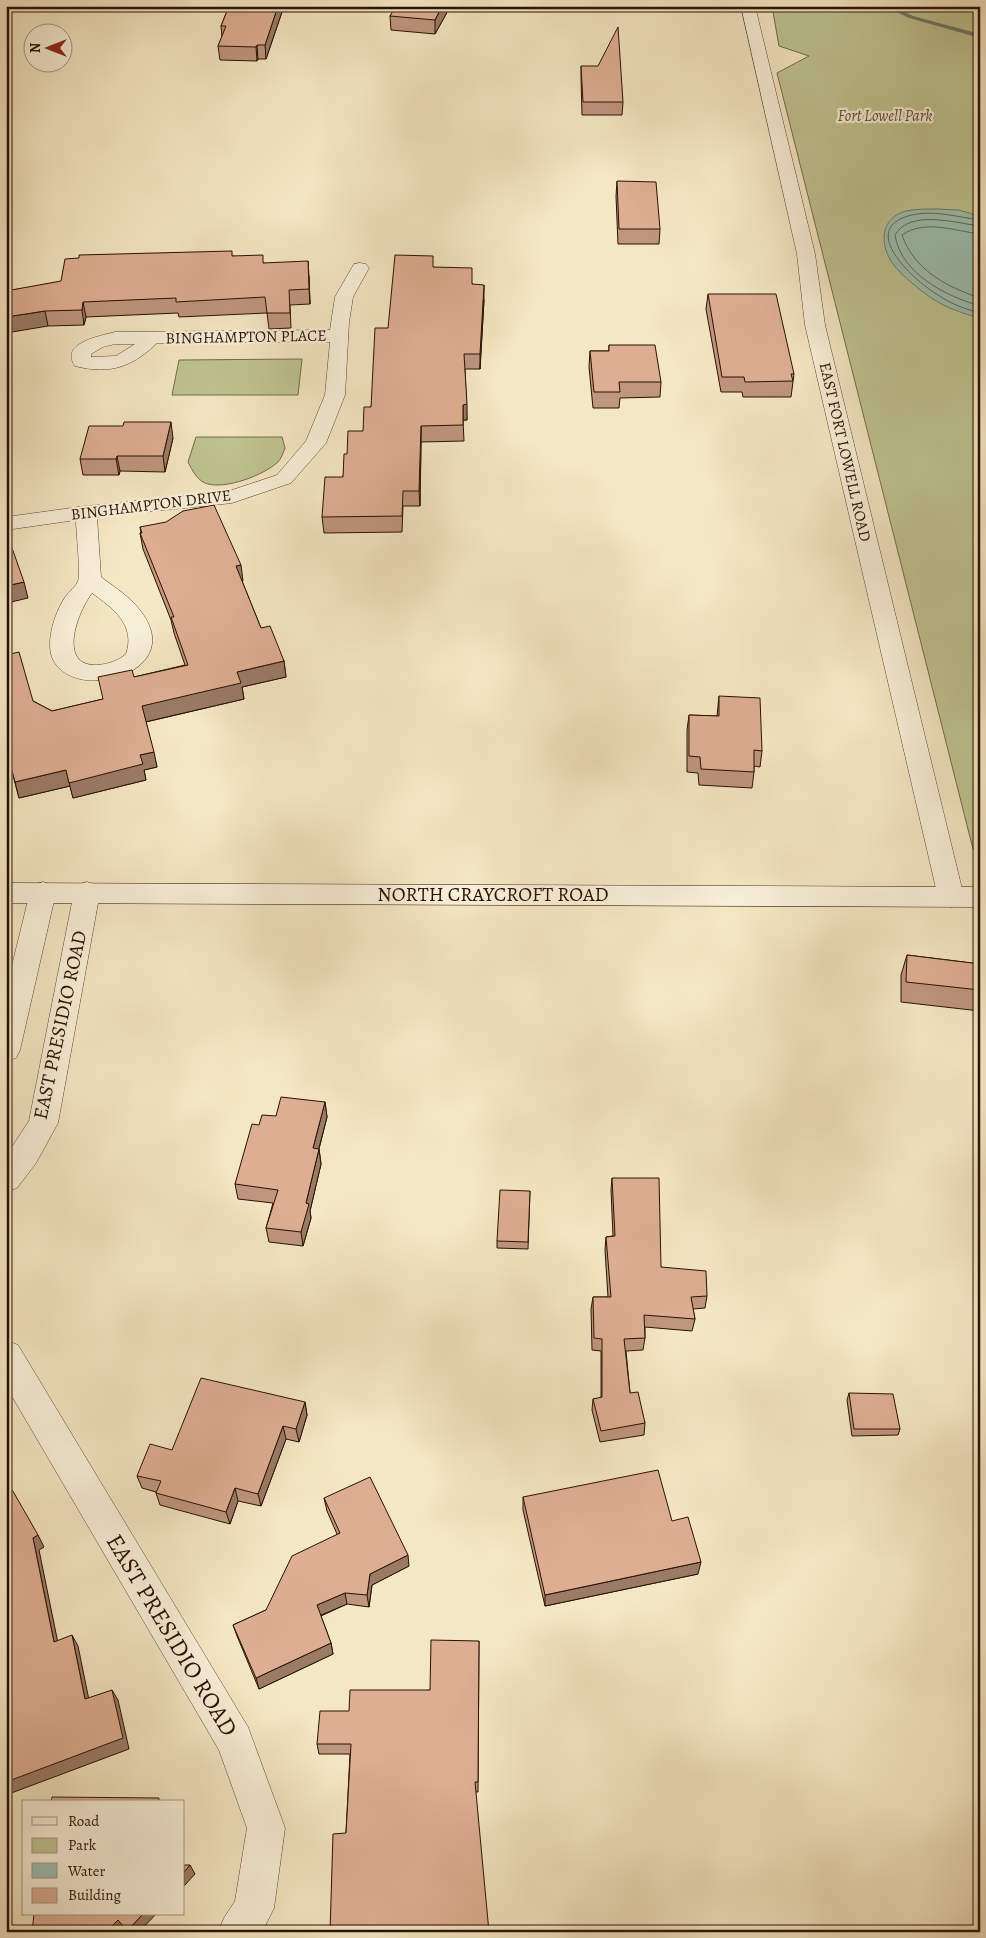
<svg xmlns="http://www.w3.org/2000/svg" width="986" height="1938" font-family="Alegreya,serif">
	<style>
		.green { fill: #bfc491; stroke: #746a4a }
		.water { fill: #9cc0b2; stroke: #6e7a6c }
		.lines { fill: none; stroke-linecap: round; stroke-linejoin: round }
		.shore { stroke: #62685b; stroke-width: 1 }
		.stream { fill: #6e7a6c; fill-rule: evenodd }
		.street-casing { stroke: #5b4634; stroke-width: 1 }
		.secondary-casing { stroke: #281104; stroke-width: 1 }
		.street { fill: #f8efd8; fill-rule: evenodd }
		.secondary { fill: #f8efd8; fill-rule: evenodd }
		.wall { fill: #bf967e; stroke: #281104 }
		.shaded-wall { fill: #9b7a66; stroke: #281104 }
		.building { fill: #deae92; stroke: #281104 }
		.labels { text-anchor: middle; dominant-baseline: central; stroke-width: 4.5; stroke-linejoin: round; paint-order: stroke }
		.far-park-label { font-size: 16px; font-style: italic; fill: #5d5035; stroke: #f8efd8 }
		.far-street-label { font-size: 16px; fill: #281104; stroke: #f8efd8 }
		.street-label { font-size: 20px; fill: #281104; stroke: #f8efd8 }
		.near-street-label { font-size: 24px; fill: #281104; stroke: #f8efd8 }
	</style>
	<rect width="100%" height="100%" fill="#f4e7c3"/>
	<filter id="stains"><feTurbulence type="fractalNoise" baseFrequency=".004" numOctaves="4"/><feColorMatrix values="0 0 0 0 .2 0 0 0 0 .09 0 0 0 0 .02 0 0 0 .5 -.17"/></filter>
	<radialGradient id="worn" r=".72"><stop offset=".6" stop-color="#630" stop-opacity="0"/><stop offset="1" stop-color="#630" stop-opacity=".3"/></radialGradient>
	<g class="green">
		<polygon points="772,6 980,6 980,849 973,849 777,73 809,56 779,46"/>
		<polygon points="302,359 298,395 172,395 179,360"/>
		<path d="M196,437H282L285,448C283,453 281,459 278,462C264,475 227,489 208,484C198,482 192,470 188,462Z"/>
	</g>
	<path class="water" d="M937,209L958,210L980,216V318C964,314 947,308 933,299C922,292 901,275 893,264C879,244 880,218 906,211C916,209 927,209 937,209Z"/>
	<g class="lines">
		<g class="shore">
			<path d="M980,220C957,217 931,209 908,216C858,231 916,282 938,295C951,304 965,309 980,313"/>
			<path d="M980,226C955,223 910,209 895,235C901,274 946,296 980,306"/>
			<path d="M980,234C955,231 925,219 902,235C914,270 947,287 980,298"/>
		</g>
		<polygon class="stream" points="884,6 892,6 913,16 980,34 980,38 909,18"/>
		<g class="street-casing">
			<g id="street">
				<polygon points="741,6 755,6 815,254 825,325 964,897 960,904 951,907 942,904 938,897 805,325 797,254"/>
				<path d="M360,263L366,264L369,268L353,297L349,322L345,395L326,443L291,483L232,503L97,517L101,577C114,587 129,596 139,609C193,675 65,707 51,654C47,636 56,610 66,596C70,591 76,586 78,581C81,574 76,531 76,520L6,530V517L86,506L229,491L277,475L306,441L325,395L330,342L157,343C132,367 110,375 75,366C59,343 100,336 115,332L330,330L335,297L354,264ZM115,344H135L116,356L91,357V354L103,347ZM92,593C113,608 136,625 126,654C118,661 108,664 98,665C56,667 78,611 92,593Z"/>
				<polygon points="43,882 52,885 56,892 20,1050 16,1058 6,1061 6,990 30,892 34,885"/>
				<polygon points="87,882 96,885 100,892 58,1123 36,1163 17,1188 6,1192 6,1156 29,1121 74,892 78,885"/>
				<polygon points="6,1340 18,1345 248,1727 285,1828 274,1908 262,1932 218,1932 224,1918 235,1901 247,1828 219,1750 6,1386"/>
			</g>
		</g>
		<g class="secondary-casing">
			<polygon id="secondary" points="6,883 980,887 980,907 6,903"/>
		</g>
		<use href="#street" class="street"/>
		<use href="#secondary" class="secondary"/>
	</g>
	<g class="wall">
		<polygon points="229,6 284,6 266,59 258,59 257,61 220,60 218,46 222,37 221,26"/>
		<polygon points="396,6 450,6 450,7 435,34 391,30 390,16"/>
		<polygon points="581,66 623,102 622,115 582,115 581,78"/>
		<polygon points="617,181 660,229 659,244 618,244 616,196"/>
		<polygon points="233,256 264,263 309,276 310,304 290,305 291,328 269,329 267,313 179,317 178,313 86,317 84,325 48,326 6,291"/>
		<polygon points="434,267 473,284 484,300 480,369 465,369 467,420 463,420 464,441 421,442 420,506 403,506 402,532 324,533 322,517 343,477 347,454 363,431 371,407 388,328"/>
		<polygon points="708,294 794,374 791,397 743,397 742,392 721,392 706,309"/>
		<polygon points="609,345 661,382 660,397 620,398 619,408 593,408 589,367 590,351 609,351"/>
		<polygon points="173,438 165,472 120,471 119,475 83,475 80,459"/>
		<polygon points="140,527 243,581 242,581 261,628 284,661 286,677 242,687 244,699 146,722 157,767 144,770 146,780 73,798 70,786 19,798 10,764 6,765 33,701 52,711 103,699 134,677 185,665 174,633 171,620 143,549 140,533 141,533"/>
		<polygon points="719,696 762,751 760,767 754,766 754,772 752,788 699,785 698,773 687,772 687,730 689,715 717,716"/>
		<polygon points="907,955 980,964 980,1011 901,1002 901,975"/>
		<polygon points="325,1102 327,1117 319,1149 321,1164 310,1211 311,1218 303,1246 269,1242 266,1228 273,1203 238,1199 235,1184 259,1125 276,1116"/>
		<polygon points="612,1178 661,1267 707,1296 705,1308 693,1309 695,1319 692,1331 645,1327 645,1338 643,1350 626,1351 630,1393 645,1423 644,1435 600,1442 592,1410 593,1399 601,1398 601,1351 592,1350 591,1309 593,1297 608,1297 605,1250 606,1237 613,1236 611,1190"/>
		<polygon points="530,1191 528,1249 497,1248 497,1241"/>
		<polygon points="849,1393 900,1429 898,1435 852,1436 847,1400"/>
		<polygon points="305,1402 307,1415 299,1442 286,1439 261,1506 238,1501 230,1524 160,1505 156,1493 156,1492 142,1488 137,1476 172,1450"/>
		<polygon points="523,1497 698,1574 545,1606 523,1510"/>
		<polygon points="324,1498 409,1566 372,1585 369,1607 347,1604 321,1616 331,1643 333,1654 259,1689 237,1636 233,1625 266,1610 337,1534 327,1511"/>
		<polygon points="479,1641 478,1792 476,1792 346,1833 350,1754 319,1754 317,1744 349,1711 430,1690"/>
	</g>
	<g class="shaded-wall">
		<polygon points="278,6 284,6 266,59 265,45"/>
		<polygon points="442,6 450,6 450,7 435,34 435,20"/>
		<polygon points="257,45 258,59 257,61 256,47"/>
		<polygon points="308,261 309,276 310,304 309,289"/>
		<polygon points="484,285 484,300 480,369 480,354"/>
		<polygon points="83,302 86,317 84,325 82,310"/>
		<polygon points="45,311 48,326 6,333 6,317"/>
		<polygon points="467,404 467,420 463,420 463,405"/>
		<polygon points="171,422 173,438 165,472 163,456"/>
		<polygon points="421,426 421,442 420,506 419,491"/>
		<polygon points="117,456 120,471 119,475 116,459"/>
		<polygon points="241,565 243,581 238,582 236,566"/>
		<polygon points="24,582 28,598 7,603 9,611 6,612 6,586"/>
		<polygon points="284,661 286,677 242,687 244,699 145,722 142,706 237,672"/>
		<polygon points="6,748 11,764 6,765"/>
		<polygon points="154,752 157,767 144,770 146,780 73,798 69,783 140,755"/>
		<polygon points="66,770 70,786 19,798 15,782"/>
		<polygon points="325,1102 327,1117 315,1163 313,1148"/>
		<polygon points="319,1149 321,1164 310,1211 311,1218 303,1246 301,1232 306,1203"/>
		<polygon points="305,1402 307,1415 299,1442 296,1429"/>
		<polygon points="283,1426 286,1439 261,1506 258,1494"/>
		<polygon points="235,1488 238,1501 230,1524 226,1512"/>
		<polygon points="38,1535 44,1547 39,1550 60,1653 54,1642 33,1538"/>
		<polygon points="408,1555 409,1566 372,1585 369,1607 367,1595 370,1574"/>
		<polygon points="701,1562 698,1574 545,1606 545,1595"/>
		<polygon points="345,1593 347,1604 319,1616 317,1605"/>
		<polygon points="72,1635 78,1646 91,1710 85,1699"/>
		<polygon points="331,1643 333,1654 259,1689 256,1678"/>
		<polygon points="112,1690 118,1700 129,1749 6,1795 6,1782"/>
		<polygon points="190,1865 195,1874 184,1886 184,1872"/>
		<polygon points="143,1914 156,1914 139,1932 128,1932 127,1931"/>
		<polygon points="118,1920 124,1927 119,1932 106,1932"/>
	</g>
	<g class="building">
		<polygon points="229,6 278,6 265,45 257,45 256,47 218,46 226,26 221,26"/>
		<polygon points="396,6 442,6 435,20 390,16"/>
		<polygon points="618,27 623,102 583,102 581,66 598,66"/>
		<polygon points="617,181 656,182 660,229 619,229"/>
		<polygon points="232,251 232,256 263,255 263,263 308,261 309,289 289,290 290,313 267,313 265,297 176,302 176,298 83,302 82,310 45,311 6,317 6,291 61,281 65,259 79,258 79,255"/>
		<polygon points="395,255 433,256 433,267 472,268 472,284 484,285 480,354 464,354 467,404 463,405 463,425 421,426 419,491 403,491 402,516 322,517 325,477 343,477 344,454 347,454 348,431 363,431 364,407 371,407 375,328 388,328"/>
		<polygon points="708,294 776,294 794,374 791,374 793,381 745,382 744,377 722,377"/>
		<polygon points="609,345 655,345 661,382 619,382 620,392 594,392 590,351 609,351"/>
		<polygon points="124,422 171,422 163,456 117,456 116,459 80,459 89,426 123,426"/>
		<polygon points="214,505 241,565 236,566 261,628 270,626 284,661 237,672 241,683 142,706 154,752 140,755 143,764 69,783 66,770 15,782 6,748 6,655 19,652 33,701 52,711 103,699 98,677 132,670 134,677 188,665 171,617 174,617 140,533 142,533 140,527 166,522 183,511"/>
		<polygon points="6,531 24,582 6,586"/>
		<polygon points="719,696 760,698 762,751 754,750 754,772 701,769 700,757 689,756 689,715 719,716"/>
		<polygon points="907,955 980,964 980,990 906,982"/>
		<polygon points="281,1097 325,1102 313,1148 319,1149 306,1203 309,1204 301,1232 266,1228 278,1190 235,1184 252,1124 259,1125 262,1115 276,1116"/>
		<polygon points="612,1178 659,1178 661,1267 706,1271 707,1296 691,1297 695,1319 644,1315 645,1338 624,1339 630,1393 638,1392 645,1423 601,1431 593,1399 602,1397 602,1339 594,1338 593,1297 611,1297 606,1237 615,1236"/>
		<polygon points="500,1190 530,1191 528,1242 497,1241"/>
		<polygon points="201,1378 305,1402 296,1429 283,1426 258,1494 235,1488 226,1512 156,1493 161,1481 137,1476 150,1444 172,1450"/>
		<polygon points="849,1393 893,1394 900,1429 854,1429"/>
		<polygon points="658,1470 672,1521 688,1517 701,1562 545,1595 523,1497"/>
		<polygon points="370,1477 408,1555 370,1574 367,1595 345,1593 317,1605 331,1643 256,1678 233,1625 266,1610 292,1556 340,1533 324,1498"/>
		<polygon points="6,1479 38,1535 33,1538 54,1642 72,1635 85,1699 112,1690 123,1738 6,1782"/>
		<polygon points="431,1640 479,1641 478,1782 475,1782 489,1932 330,1932 333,1834 346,1833 351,1744 317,1744 320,1711 349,1711 350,1690 430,1690"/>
		<polygon points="52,1797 159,1798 159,1802 51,1802"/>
		<polygon points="184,1865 190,1865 184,1872"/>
		<polygon points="34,1914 143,1914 127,1931 118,1920 106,1932 32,1932"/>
	</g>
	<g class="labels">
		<g class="far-park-label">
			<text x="885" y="116">Fort Lowell Park</text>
		</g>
		<g class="far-street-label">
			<text transform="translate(246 337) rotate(-1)">BINGHAMPTON PLACE</text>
			<text transform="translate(845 452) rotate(77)">EAST FORT LOWELL ROAD</text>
			<text transform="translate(151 505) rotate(-7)">BINGHAMPTON DRIVE</text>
		</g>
		<g class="street-label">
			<text x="493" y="894">NORTH CRAYCROFT ROAD</text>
			<text transform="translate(60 1025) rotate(-78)">EAST PRESIDIO ROAD</text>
		</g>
		<g class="near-street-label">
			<text transform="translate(172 1635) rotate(59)">EAST PRESIDIO ROAD</text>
		</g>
	</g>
	<rect width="986" height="1938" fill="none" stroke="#f4e7c3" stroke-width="25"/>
	<rect x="8" y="8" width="971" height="1923" fill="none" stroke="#281104" stroke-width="2.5"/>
	<rect x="12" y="12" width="961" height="1913" fill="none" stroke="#281104"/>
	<rect x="22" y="1800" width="162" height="115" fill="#f8efd8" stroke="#a59683"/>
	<rect x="32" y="1817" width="25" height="8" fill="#f8efd8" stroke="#a59683"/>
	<text x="68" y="1826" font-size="15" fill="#281104">Road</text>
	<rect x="32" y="1838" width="25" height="15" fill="#bfc491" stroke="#a59683"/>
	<text x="68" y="1850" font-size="15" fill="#281104">Park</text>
	<rect x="32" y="1863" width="25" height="15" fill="#9cc0b2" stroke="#a59683"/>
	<text x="68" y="1876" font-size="15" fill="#281104">Water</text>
	<rect x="32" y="1888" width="25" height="15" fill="#deae92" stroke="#a59683"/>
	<text x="68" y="1900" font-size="15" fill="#281104">Building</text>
	<g transform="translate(48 48) rotate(270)"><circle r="24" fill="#f8efd8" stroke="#a59683"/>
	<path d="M0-4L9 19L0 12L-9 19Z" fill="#8f2418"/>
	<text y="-8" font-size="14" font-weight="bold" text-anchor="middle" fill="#281104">N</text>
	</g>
	<rect width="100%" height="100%" filter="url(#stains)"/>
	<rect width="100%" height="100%" fill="url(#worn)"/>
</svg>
